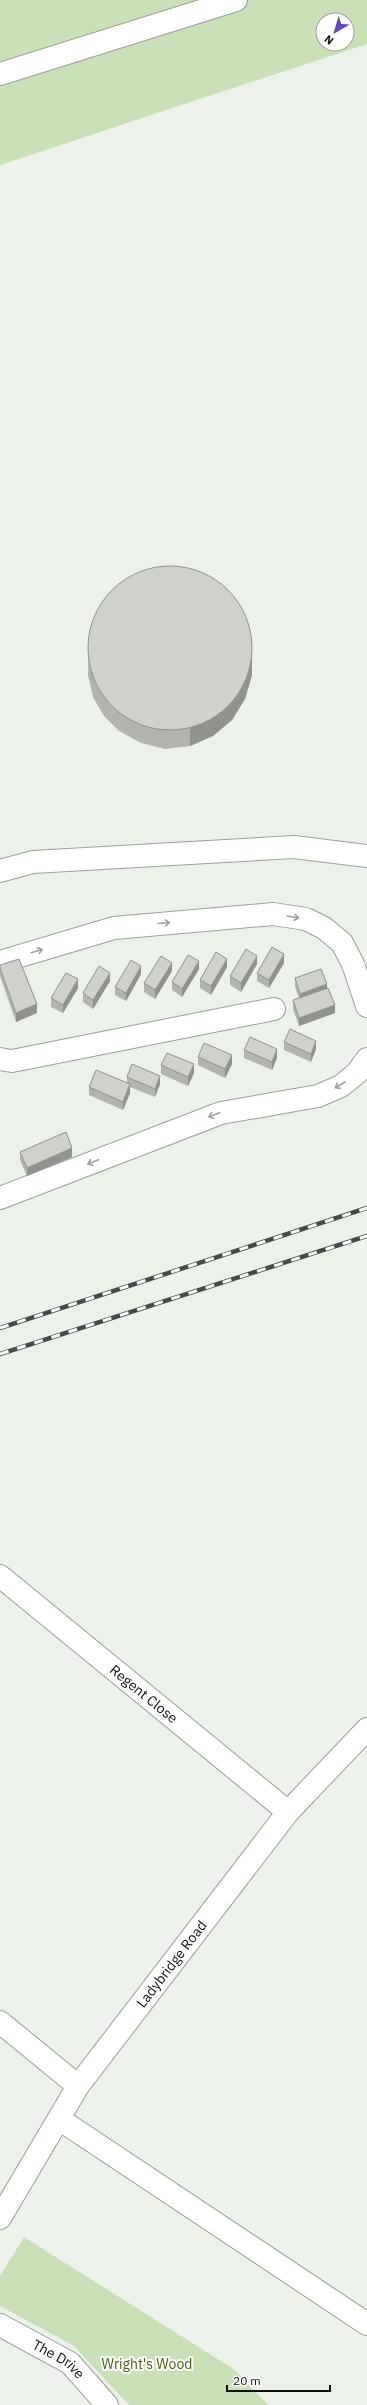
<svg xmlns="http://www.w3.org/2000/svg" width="367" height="2405" font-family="'IBM Plex Sans',sans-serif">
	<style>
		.green { fill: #cae1b8; fill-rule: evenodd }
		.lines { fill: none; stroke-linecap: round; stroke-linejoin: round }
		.minor-casing { stroke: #9a9e97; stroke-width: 24 }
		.minor { stroke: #fff; stroke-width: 22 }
		.rail-casing { stroke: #474a46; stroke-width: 4.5 }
		.rail { stroke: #fff; stroke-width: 3; stroke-dasharray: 9; stroke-linecap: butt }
		.wall { fill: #b1b5ae }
		.shaded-wall { fill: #90938d }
		.building { fill: #ced2ca; stroke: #90938d }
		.oneway { stroke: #9f9f9e }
		.labels { text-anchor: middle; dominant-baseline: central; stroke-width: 4; stroke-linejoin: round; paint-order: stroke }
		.street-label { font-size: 14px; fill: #0e100d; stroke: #fff }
		.park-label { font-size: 14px; fill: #3d610d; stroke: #fff }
	</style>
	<rect width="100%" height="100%" fill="#ecf1e9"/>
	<g class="green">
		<path d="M0,0H367V44L0,165ZM323,20H347V44H323Z"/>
		<polygon points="24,2237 235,2370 268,2405 129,2405 74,2346 0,2306 0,2276"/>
	</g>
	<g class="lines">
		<g class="minor-casing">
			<g id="minor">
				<polyline points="0,74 236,0"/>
				<polyline points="0,871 33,862 294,847 367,856"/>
				<polyline points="0,962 114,928 273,914 306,919 324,928 342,943 353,964 367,1006"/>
				<polyline points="0,1059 12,1061 274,1009"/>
				<polyline points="0,1198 221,1113 318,1096 341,1086 357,1073 367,1059"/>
				<path id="s1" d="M0,1576L288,1812"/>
				<polyline points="0,2022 78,2086"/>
				<polyline points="59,2119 367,2324"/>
				<path id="s2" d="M0,2218L78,2086L288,1812L367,1729"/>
				<path id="s3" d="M0,2325L70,2363L107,2405"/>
			</g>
		</g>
		<use href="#minor" class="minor"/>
		<g class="rail-casing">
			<g id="rail">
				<polyline points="0,1328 367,1208"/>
				<polyline points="0,1354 367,1236"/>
			</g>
		</g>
		<use href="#rail" class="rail"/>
	</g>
	<g class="wall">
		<polygon points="89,635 252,675 245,699 232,720 213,736 190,746 165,749 141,743 119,731 104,716 93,697 88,675"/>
		<polygon points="284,963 269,988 257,981 257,973"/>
		<polygon points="257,964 241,992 230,985 230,976"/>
		<polygon points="0,965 37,1013 16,1022 0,976"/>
		<polygon points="227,967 211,995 200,988 200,980"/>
		<polygon points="199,969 182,997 172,990 172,982"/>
		<polygon points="172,971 155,999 144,992 144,983"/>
		<polygon points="141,974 126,1001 115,995 115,987"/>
		<polygon points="295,978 327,988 335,1013 299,1026 293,1009 293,1000 299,998 295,987"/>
		<polygon points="110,981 93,1009 83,1002 83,993"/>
		<polygon points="78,988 63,1013 51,1007 51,998"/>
		<polygon points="284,1042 316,1049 311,1062 284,1050"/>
		<polygon points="244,1050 277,1058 272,1070 244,1058"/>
		<polygon points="198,1057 232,1064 225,1078 198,1065"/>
		<polygon points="161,1065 194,1073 188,1086 161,1074"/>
		<polygon points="127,1077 160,1084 155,1097 130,1087 130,1093 123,1110 89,1095 89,1087 127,1083"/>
		<polygon points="20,1152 72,1157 27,1176 20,1160"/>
	</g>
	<g class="shaded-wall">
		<polygon points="252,656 252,675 245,699 232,720 213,736 190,746 190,727"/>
		<polygon points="284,954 284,963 269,988 269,980"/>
		<polygon points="257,956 257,964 241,992 241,983"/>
		<polygon points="227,959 227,967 211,995 211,986"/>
		<polygon points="199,961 199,969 182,997 182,989"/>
		<polygon points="172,963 172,971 155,999 155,990"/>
		<polygon points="141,966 141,974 126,1001 126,993"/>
		<polygon points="110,973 110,981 93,1009 93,1000"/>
		<polygon points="78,979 78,988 63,1013 63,1005"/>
		<polygon points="327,984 327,992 300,1002 300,994"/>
		<polygon points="37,1004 37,1013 16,1022 16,1013"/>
		<polygon points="335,1005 335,1013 299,1026 299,1018"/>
		<polygon points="316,1041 316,1049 311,1062 311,1054"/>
		<polygon points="277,1049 277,1058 272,1070 272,1062"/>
		<polygon points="232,1055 232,1064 225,1078 225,1069"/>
		<polygon points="194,1064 194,1073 188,1086 188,1077"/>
		<polygon points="160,1076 160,1084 155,1097 155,1089"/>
		<polygon points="130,1084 130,1093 123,1110 123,1102"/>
		<polygon points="72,1148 72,1157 27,1176 27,1168"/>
	</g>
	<g class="building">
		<circle cx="170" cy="648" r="82"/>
		<polygon points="272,947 284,954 269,980 257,973"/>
		<polygon points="246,949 257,956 241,983 230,976"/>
		<polygon points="216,952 227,959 211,986 200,980"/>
		<polygon points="188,955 199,961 182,989 172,982"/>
		<polygon points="161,956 172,963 155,990 144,983"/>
		<polygon points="19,959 37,1004 16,1013 0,968 0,965"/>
		<polygon points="131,960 141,966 126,993 115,987"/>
		<polygon points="99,966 110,973 93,1000 83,993"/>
		<polygon points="321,969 327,984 300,994 295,978"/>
		<polygon points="66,973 78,979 63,1005 51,998"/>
		<polygon points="328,988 335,1005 299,1018 293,1000"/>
		<polygon points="290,1029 316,1041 311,1054 284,1042"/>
		<polygon points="250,1037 277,1049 272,1062 244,1050"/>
		<polygon points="204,1043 232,1055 225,1069 198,1057"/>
		<polygon points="167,1053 194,1064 188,1077 161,1065"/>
		<polygon points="132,1064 160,1076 155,1089 127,1077"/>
		<polygon points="96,1070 130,1084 123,1102 89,1087"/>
		<polygon points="66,1132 72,1148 27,1168 20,1152"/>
	</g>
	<defs><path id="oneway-shaft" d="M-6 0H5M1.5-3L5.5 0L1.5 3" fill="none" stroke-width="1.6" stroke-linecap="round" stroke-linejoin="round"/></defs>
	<g class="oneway">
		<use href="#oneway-shaft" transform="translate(293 917) rotate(10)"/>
		<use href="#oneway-shaft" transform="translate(164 923) rotate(-5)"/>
		<use href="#oneway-shaft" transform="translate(37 951) rotate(-17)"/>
		<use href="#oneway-shaft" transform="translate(340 1085) rotate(150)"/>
		<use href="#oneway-shaft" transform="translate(214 1115) rotate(159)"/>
		<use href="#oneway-shaft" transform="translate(93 1162) rotate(159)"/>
	</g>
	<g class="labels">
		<g class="street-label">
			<text stroke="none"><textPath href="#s1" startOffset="186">Regent Close</textPath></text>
			<text stroke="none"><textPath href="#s2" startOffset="307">Ladybridge Road</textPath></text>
			<text stroke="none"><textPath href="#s3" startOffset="68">The Drive</textPath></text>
		</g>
		<g class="park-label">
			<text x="147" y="2364">Wright's Wood</text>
		</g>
	</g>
	<g transform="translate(335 32) rotate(218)"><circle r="19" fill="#ffffff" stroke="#9f9f9e"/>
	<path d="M0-3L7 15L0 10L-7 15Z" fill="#6147c0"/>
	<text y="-6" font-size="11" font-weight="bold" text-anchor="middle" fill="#0e100d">N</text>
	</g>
	<path d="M227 2385v6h103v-6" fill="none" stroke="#0e100d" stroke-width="2"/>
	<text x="233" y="2385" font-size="12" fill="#0e100d" stroke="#ffffff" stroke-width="3" paint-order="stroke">20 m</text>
</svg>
